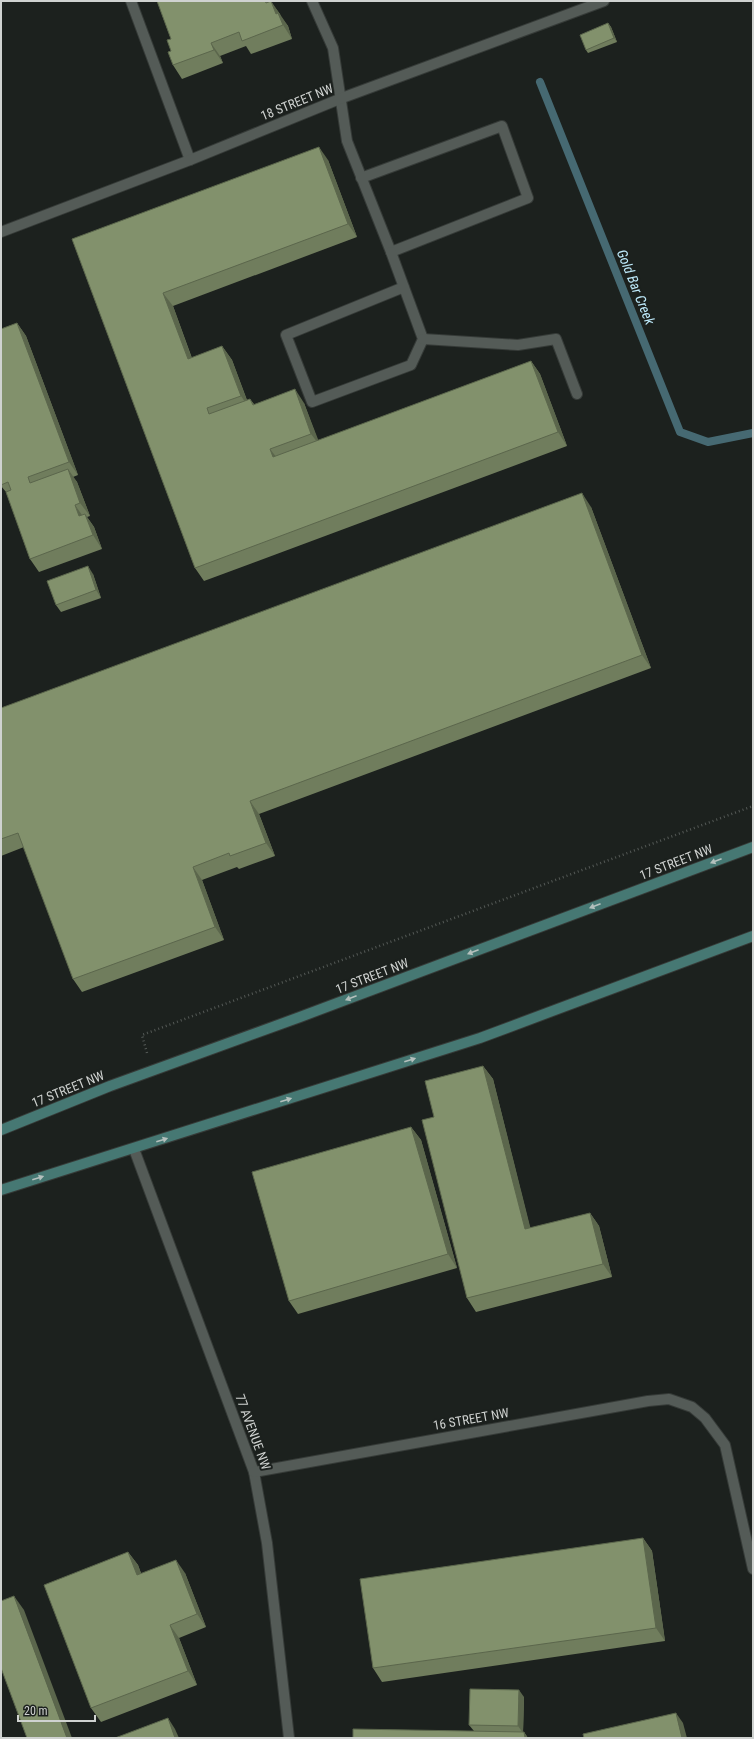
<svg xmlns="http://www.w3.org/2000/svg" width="754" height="1739" font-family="'Roboto Condensed',sans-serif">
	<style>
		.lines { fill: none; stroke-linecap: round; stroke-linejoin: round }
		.stream { stroke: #466972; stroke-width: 8 }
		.service-casing { stroke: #363b38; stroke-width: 12 }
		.minor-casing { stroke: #363b38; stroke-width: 12 }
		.tertiary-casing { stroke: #363b38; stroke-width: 12 }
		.secondary-casing { stroke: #363b38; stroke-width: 12 }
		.path { stroke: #545956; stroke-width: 2.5; stroke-dasharray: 1 3; stroke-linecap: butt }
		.service { stroke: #545b57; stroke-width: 10 }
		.minor { stroke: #545b57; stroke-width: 10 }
		.tertiary { stroke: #545b57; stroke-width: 10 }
		.secondary { stroke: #467873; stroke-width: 10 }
		.wall { fill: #707d5d }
		.shaded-wall { fill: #5b664c }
		.building { fill: #82916c; stroke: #5b664c }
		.oneway { fill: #b4c0bd }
		.labels { text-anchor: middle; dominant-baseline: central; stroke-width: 4; stroke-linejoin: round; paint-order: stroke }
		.street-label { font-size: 13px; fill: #cfd2d0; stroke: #1c211e }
		.water-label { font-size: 14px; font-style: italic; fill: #beeafb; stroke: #1c211e }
	</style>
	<rect width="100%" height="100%" fill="#1c211e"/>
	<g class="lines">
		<polyline class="stream" points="540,82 680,432 708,442 753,433"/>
		<g class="service-casing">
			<g id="service">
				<polyline points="131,1 190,160"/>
				<polyline points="312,1 333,48 347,141 391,252 528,198 502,126 361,178"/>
				<polyline points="391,252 423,339 411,365 312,402 286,335 404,287"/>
				<polyline points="423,339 518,345 556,339 577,394"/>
			</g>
		</g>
		<g class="minor-casing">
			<g id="minor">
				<polyline points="134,1149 254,1472 267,1543 289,1738"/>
				<polyline points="254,1472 648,1401 669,1399 692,1407 705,1418 725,1445 753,1569"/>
			</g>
		</g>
		<g class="tertiary-casing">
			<polyline id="tertiary" points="1,232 190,160 342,98 604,1"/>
		</g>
		<g class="secondary-casing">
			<g id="secondary">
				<polyline points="1,1130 110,1086 300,1017 753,847"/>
				<polyline points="1,1190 480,1038 753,936"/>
			</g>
		</g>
		<polyline class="path" points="147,1053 142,1035 753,806"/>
		<use href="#service" class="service"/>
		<use href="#minor" class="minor"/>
		<use href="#tertiary" class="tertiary"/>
		<use href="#secondary" class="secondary"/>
	</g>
	<g class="wall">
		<polygon points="157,1 270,1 280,14 281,17 288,26 292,39 251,54 246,46 220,56 223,63 182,79 173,65 171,51 171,39"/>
		<polygon points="608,23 611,27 617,42 588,53 586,50"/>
		<polygon points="328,160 357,237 173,306 192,358 222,346 232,360 247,400 250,399 254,404 304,403 318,441 531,361 540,374 567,446 204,581 195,568 72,239"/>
		<polygon points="17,323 26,336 78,475 73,477 77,482 90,516 87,517 94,527 102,549 39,572 30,559 6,492 1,486 1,329"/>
		<polygon points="591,507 651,668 259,814 275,856 239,869 237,867 202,880 224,940 82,992 73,979 24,847 1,856 1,708"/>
		<polygon points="93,574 101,598 61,612 56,605"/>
		<polygon points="483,1066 493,1079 530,1228 590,1213 599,1226 612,1277 476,1312 467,1298 434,1117"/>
		<polygon points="411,1127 421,1140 457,1268 298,1314 289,1301"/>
		<polygon points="643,1538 652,1551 665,1641 382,1682 373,1668"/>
		<polygon points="128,1552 138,1565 141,1573 185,1573 206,1627 179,1638 197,1685 101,1722 91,1708"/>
		<polygon points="524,1697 523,1732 524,1732 528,1738 353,1738 474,1731 469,1725"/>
	</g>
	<g class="shaded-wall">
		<polygon points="271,1 288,26 292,39 276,14"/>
		<polygon points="608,23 611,27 617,42 614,38"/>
		<polygon points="211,43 220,56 223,63 214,50"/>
		<polygon points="319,147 328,160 357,237 348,224"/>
		<polygon points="163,293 173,306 197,373 188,359"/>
		<polygon points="17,323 26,336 78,475 69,462"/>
		<polygon points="222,346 232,360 250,409 241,396"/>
		<polygon points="531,361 540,374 567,446 558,432"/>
		<polygon points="295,389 304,403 321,447 311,434"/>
		<polygon points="270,449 280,462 273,457"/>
		<polygon points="68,469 77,482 90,516 80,503"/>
		<polygon points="582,493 591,507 651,668 642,655"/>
		<polygon points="75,505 84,518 79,516"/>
		<polygon points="85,514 94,527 102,549 93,535"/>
		<polygon points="88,566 93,574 101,598 96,590"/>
		<polygon points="250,801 259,814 275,856 266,843"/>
		<polygon points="193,867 202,880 224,940 215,927"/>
		<polygon points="483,1066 493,1079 534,1242 525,1229"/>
		<polygon points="411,1127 421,1140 457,1268 448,1254"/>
		<polygon points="590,1213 599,1226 612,1277 603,1264"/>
		<polygon points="643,1538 652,1551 665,1641 656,1628"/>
		<polygon points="128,1552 138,1565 146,1588 137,1575"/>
		<polygon points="176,1560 185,1573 206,1627 197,1614"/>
		<polygon points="14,1596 24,1610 72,1738 67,1738"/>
		<polygon points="170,1625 179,1638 197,1685 188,1671"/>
		<polygon points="519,1690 524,1697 523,1733 518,1726"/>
		<polygon points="676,1713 683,1723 687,1738 682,1738"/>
		<polygon points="168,1718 175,1729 179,1738 175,1738"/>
		<polygon points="524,1732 528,1738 525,1738"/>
	</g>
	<g class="building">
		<polygon points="157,1 265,1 266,3 271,1 276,14 278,13 283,25 242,41 239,32 211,43 214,50 173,65 168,52 171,51 167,40 171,39"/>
		<polygon points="608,23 614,38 586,50 580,35"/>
		<polygon points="319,147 348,224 163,293 188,359 222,346 241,396 207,408 209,414 250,399 253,405 295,389 311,434 270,449 273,457 531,361 558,432 195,568 72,239"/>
		<polygon points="17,323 69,462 28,477 30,483 68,469 80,503 75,505 79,516 85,514 93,535 30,559 6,492 11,490 8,482 1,485 1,329"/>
		<polygon points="582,493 642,655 250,801 266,843 230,856 229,853 193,867 215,927 73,979 18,833 1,839 1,708"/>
		<polygon points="88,566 96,590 56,605 47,581"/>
		<polygon points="483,1066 525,1229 590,1213 603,1264 467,1298 422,1120 434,1117 425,1081"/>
		<polygon points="411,1127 448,1254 289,1301 252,1172"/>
		<polygon points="643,1538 656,1628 373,1668 360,1579"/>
		<polygon points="128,1552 137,1575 176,1560 197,1614 170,1625 188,1671 91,1708 44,1585"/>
		<polygon points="14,1596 67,1738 27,1738 1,1668 1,1601"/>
		<polygon points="470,1689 519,1690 518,1726 469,1725"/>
		<polygon points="676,1713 682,1738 584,1738 583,1734"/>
		<polygon points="168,1718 175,1738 115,1738"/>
		<polygon points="353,1729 524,1732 525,1738 353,1738"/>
	</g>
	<defs><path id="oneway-solid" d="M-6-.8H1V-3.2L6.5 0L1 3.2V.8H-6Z"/></defs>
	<g class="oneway">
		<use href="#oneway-solid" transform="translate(716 861) rotate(159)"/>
		<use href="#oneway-solid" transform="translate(595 906) rotate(159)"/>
		<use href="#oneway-solid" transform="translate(473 952) rotate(159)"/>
		<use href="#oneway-solid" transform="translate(351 998) rotate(159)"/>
		<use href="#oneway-solid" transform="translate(410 1060) rotate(-18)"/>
		<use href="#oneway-solid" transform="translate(286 1100) rotate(-18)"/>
		<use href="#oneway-solid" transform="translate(162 1140) rotate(-18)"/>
		<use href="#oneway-solid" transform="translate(38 1178) rotate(-17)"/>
	</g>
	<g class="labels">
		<g class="street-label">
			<text transform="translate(297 102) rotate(-22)">18 STREET NW</text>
			<text transform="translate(676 862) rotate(-21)">17 STREET NW</text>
			<text transform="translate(372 976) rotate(-21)">17 STREET NW</text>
			<text transform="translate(68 1089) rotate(-22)">17 STREET NW</text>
			<text transform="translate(471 1419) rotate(-10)">16 STREET NW</text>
			<text transform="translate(253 1432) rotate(70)">77 AVENUE NW</text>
		</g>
		<g class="water-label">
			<text transform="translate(636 287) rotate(68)">Gold Bar Creek</text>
		</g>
	</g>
	<rect width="754" height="1739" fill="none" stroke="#cfd2d0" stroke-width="4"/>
	<path d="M18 1715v6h77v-6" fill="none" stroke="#cfd2d0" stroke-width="2"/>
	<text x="24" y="1715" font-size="12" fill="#cfd2d0" stroke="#1c211e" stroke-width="3" paint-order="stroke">20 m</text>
</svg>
